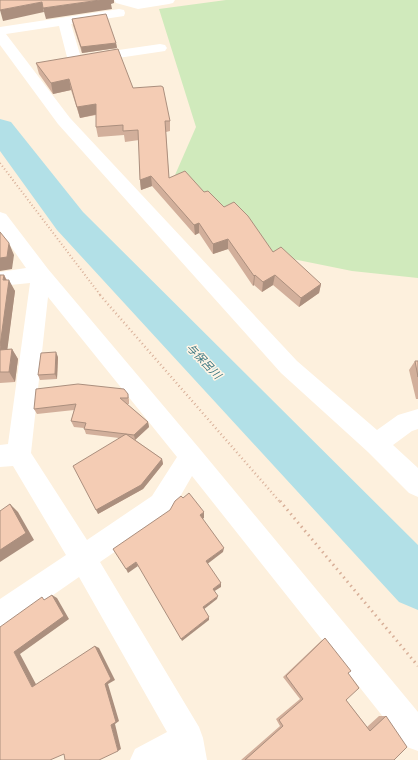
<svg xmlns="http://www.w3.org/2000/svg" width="418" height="760" font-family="Mulish,'Noto Sans JP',sans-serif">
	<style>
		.green { fill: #d0eabc }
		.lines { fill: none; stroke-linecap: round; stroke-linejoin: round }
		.river { fill: #b2e0e7; fill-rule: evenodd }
		.path-far2 { stroke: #d8af98; stroke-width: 2; stroke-dasharray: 1 2.5; stroke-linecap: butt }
		.path-far1 { stroke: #d8af98; stroke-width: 2.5; stroke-dasharray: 1 3; stroke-linecap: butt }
		.path { stroke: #d8af98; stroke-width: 3; stroke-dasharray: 1.5 4; stroke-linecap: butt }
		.street { fill: #fff; fill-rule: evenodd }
		.wall { fill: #d2af9b }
		.shaded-wall { fill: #ab8f7e }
		.building { fill: #f4ccb4; stroke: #ab8f7e }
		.labels { text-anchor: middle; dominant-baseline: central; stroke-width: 3; stroke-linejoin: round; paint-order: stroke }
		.water-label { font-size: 11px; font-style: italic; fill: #3b7781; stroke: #fff4e5 }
	</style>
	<rect width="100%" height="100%" fill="#fdf0dd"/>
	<polygon class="green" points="226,0 418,0 418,278 352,271 278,256 228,220 175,175 196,127 159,9"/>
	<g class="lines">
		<polygon class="river" points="0,119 11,122 83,212 418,545 418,610 399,602 57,230 0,151"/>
		<polyline class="path-far2" points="0,163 101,296"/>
		<polyline class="path-far1" points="100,295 280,502"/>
		<polyline class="path" points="280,501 418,666"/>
		<g class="street">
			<polygon points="114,0 175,0 173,3 169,4 138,9 116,3"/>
			<polygon points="119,9 124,10 125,13 124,16 71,24 82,61 80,64 75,65 70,64 68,61 59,26 6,34 70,118 297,361 377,430 398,415 418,409 418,429 412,431 393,445 418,468 418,497 409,493 368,452 281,373 58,124 0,45 0,27"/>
			<polygon points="160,44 165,45 167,48 165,51 91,62 86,61 84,58 86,55 91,54"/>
			<path d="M0,212L6,214L48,269L199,448L418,712V751L407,747L192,476L170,514L100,562L199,727L203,738L207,760H130L135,749L167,732L79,577L10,625L0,629V599L66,555L13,466L0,467V445L8,444L30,283L0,286V272L26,268L0,231ZM48,297L177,457L152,496L87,540L31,453Z"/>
		</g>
	</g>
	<g class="wall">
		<polygon points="72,19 116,43 117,48 82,53 73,25"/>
		<polygon points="36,63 133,88 170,121 170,131 166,132 169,178 204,192 224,207 273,252 321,284 319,293 299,307 273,285 262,292 254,285 253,286 228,249 213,254 199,233 195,235 152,186 141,190 140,180 139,140 125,142 124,135 98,137 96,127 96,115 80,118 71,90 53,94 39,74"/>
		<polygon points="0,275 4,275 7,280 15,291 7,349 12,349 18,359 15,382 0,383"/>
		<polygon points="58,357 57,379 40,380 38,375"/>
		<polygon points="415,361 418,361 418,399 416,399 409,370"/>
		<polygon points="128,394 129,400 129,404 127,404 148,422 149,427 135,440 162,459 163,464 143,489 98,514 119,438 86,434 84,428 74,427 71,421 74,410 37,414 34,409"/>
		<polygon points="325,638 348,673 346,700 367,727 379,716 386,716 394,760 241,760 280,726 276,719 300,699 283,677 321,641"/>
	</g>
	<g class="shaded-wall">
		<polygon points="100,0 114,0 114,3 111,4 112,9 46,19 43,8"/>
		<polygon points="42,2 44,12 3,21 0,10"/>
		<polygon points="116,43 117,48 82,53 81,47"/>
		<polygon points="69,79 71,90 53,94 51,83"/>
		<polygon points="96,104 98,114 80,118 77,107"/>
		<polygon points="151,176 152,186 141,190 140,180"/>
		<polygon points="199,223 199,233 195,235 194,225"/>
		<polygon points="228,239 228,249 213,254 213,244"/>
		<polygon points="9,243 14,255 12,269 0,271 0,258"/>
		<polygon points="4,275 8,284 9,280 15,291 6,360 0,351"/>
		<polygon points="255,275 254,285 253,286 254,276"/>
		<polygon points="275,275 273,285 262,292 263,282"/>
		<polygon points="321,284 319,293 299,307 301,298"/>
		<polygon points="12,349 18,359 15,382 9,372"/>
		<polygon points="56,352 58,357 57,379 55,374"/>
		<polygon points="148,422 149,427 135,440 134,435"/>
		<polygon points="162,459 163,464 143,489 98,514 96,510"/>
		<polygon points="10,504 18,512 34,540 0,562 0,550"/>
		<polygon points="204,512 204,518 201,520 200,515"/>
		<polygon points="224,548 223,552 206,565 206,561"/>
		<polygon points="136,562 138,566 128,573 126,569"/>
		<polygon points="221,583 221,587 213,592 213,589"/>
		<polygon points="52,595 57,598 69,619 20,654 38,688 32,687 14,652"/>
		<polygon points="218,596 217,599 203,610 203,607"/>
		<polygon points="209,617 209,620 182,641 181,639"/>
		<polygon points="95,646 99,648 115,680 108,684 119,721 115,724 121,749 118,751 111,725 105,684"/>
	</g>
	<g class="building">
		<polygon points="0,0 100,0 43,8 42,2 0,10"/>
		<polygon points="106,14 116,43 81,47 72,19"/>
		<polygon points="118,49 133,88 161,86 163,87 170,121 165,121 169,178 185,171 204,192 208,191 224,207 234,202 248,216 273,252 281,247 321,284 301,298 275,275 263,282 255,275 254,276 228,239 213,244 199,223 194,225 151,176 140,180 138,130 123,131 123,125 96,127 96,104 77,107 69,79 51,83 36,63"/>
		<polygon points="0,232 9,243 7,257 0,258"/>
		<polygon points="0,275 4,275 3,280 9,280 0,346"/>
		<polygon points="12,349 9,372 0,372 0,350"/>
		<polygon points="56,352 55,374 38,375 41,353"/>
		<polygon points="415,361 418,361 418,377"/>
		<polygon points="78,384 124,389 128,394 128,398 120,398 148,422 134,435 126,434 162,459 141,485 96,510 73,466 126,434 84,429 86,423 71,421 76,404 34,409 36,389"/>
		<polygon points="189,493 204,512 200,515 224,548 206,561 221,583 213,589 218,596 203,607 209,617 181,639 136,562 126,569 113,549 170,510 175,501 181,496 183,498"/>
		<polygon points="10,504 26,533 0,550 0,511"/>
		<polygon points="52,595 64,616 14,652 32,687 95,646 111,679 105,684 116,722 111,725 118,751 99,760 65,760 64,754 50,760 0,760 0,627 42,597 44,600"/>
		<polygon points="325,638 351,671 348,673 359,688 346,700 370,731 386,716 407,747 394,760 245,760 283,726 279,720 303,699 286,676"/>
	</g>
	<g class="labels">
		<g class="water-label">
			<text transform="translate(204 361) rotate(46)">与保呂川</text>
		</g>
	</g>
</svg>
